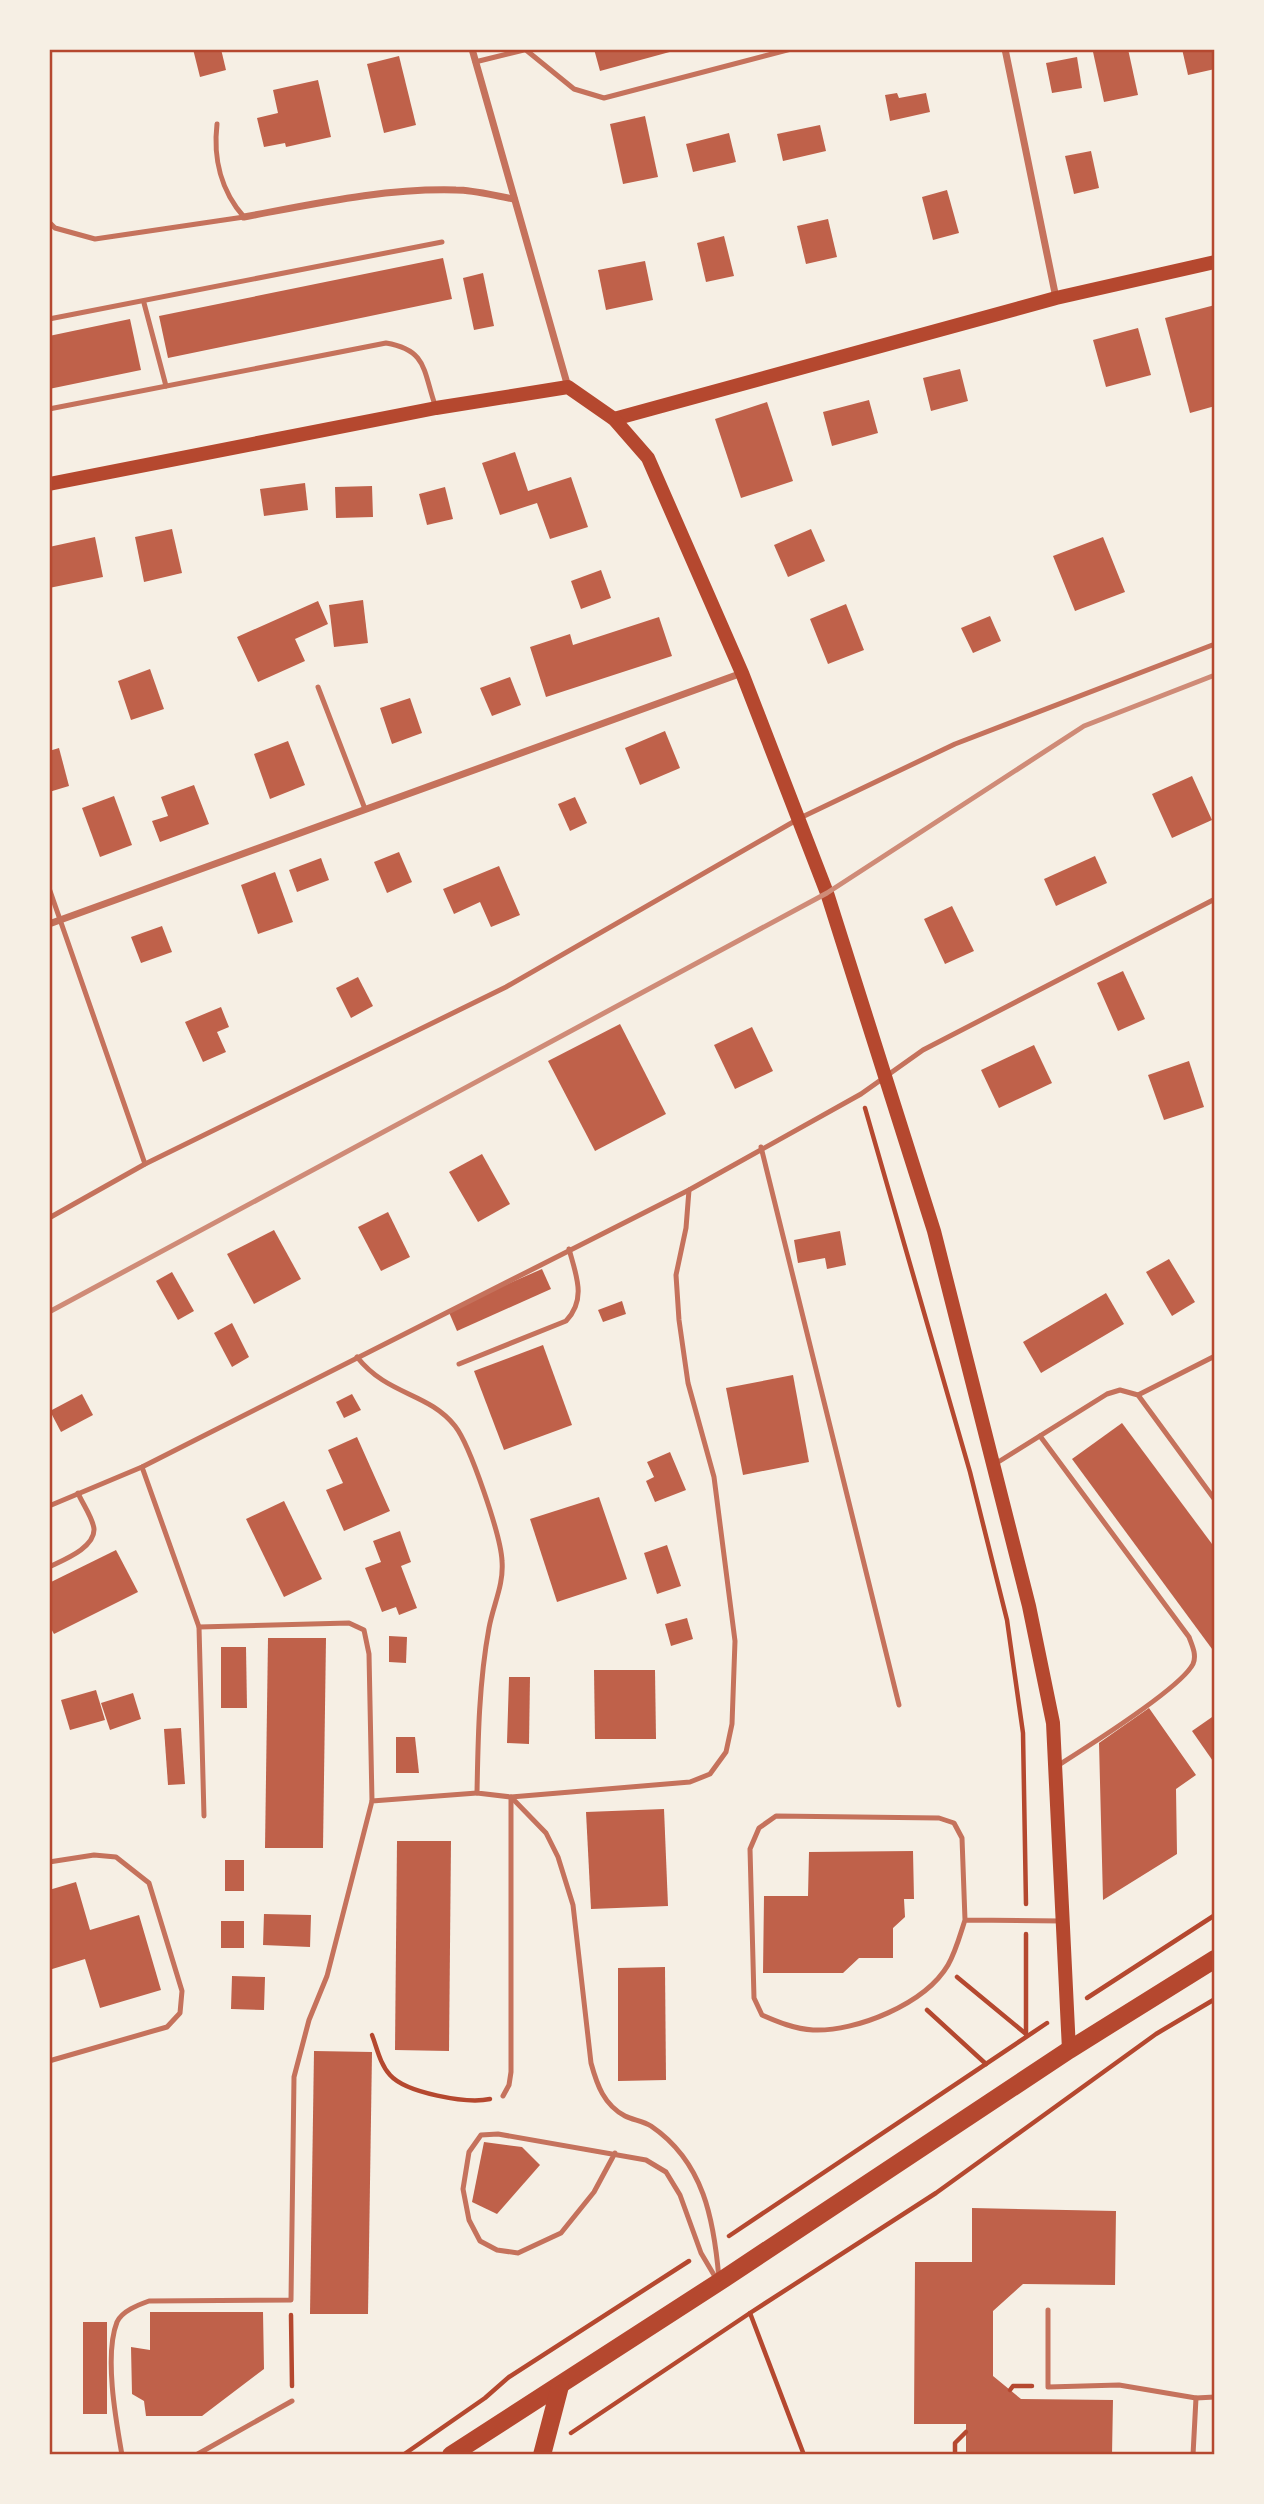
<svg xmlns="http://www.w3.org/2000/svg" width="1264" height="2504" font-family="Inter,sans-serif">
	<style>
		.building { fill: #bf614a }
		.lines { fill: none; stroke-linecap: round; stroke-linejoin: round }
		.path { stroke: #b5482f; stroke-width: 4.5 }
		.service { stroke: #c5725c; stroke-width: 5 }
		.minor { stroke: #c5725c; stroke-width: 7 }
		.secondary { stroke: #b5482f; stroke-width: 14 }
		.primary { stroke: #b5482f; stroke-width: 18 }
		.rail { stroke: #cf8b77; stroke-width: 5 }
		.neatline { fill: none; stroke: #b5482f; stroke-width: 2.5 }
	</style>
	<rect width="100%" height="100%" fill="#f6efe4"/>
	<g class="building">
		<polygon points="193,49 221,49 226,70 200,77"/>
		<polygon points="594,49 677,49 677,50 600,71"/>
		<polygon points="1106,49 1128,49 1138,95 1104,102 1093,52"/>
		<polygon points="1182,49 1215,49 1215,69 1188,75"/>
		<polygon points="399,56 416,125 384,133 367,64"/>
		<polygon points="1077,57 1082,88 1052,93 1046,63"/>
		<polygon points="318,80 331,137 286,147 285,143 264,147 257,118 278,113 273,90"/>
		<polygon points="897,93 899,98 926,93 930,112 890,121 885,95"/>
		<polygon points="645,116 658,177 623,184 610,124"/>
		<polygon points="820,125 826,151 783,161 777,134"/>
		<polygon points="729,133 736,162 693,172 686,144"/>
		<polygon points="1091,151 1099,188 1074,194 1065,156"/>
		<polygon points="947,190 959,233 933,240 922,197"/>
		<polygon points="828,219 837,257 806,264 797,226"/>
		<polygon points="724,236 734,276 706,282 697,243"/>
		<polygon points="443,258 452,299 168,358 159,316"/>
		<polygon points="645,261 653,300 606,310 598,270"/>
		<polygon points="483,273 494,326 474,330 463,278"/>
		<polygon points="1215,305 1215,406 1190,413 1165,318"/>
		<polygon points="130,319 141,370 49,389 49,336"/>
		<polygon points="1138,328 1151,375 1106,387 1093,340"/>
		<polygon points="960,369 968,401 931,411 923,378"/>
		<polygon points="869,400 878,433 832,446 823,412"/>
		<polygon points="767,402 793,481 741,498 715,419"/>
		<polygon points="515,452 528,491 571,477 588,527 550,539 537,503 500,515 482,463"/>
		<polygon points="305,483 308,510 264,516 260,489"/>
		<polygon points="372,486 373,517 336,518 335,487"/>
		<polygon points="445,487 453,519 427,525 419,494"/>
		<polygon points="172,529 182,573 144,582 135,537"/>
		<polygon points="811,529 825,561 788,577 774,545"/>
		<polygon points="95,537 103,577 49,588 49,547"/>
		<polygon points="1103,537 1125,592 1075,611 1053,556"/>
		<polygon points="601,570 611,598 581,609 571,581"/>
		<polygon points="363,600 368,643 334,647 329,605"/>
		<polygon points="318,601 328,624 295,639 305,661 258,682 237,637"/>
		<polygon points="846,604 864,650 828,664 810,619"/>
		<polygon points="990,616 1001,641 973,653 961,628"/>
		<polygon points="659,617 672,656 546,697 530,647 570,634 573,645"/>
		<polygon points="150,669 164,709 131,720 118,681"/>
		<polygon points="510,677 521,705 492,716 480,688"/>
		<polygon points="410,698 422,733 392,744 380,708"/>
		<polygon points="665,731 680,768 640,785 625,748"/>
		<polygon points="288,741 305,785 270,799 254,754"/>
		<polygon points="59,748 69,786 49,792 49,751"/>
		<polygon points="1192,776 1212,820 1172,838 1152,794"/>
		<polygon points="194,785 209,824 160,842 152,821 168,816 161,797"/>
		<polygon points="114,796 132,845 100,857 82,808"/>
		<polygon points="575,797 587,823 570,831 558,804"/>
		<polygon points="399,852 412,882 387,893 374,862"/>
		<polygon points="1095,856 1107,883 1056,906 1044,879"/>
		<polygon points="321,858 329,880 297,892 289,870"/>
		<polygon points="499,866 520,915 491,927 480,902 454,914 443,889"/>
		<polygon points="275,872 293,922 258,934 241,885"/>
		<polygon points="952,906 974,951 945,964 924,919"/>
		<polygon points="162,926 172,952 141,963 131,937"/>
		<polygon points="1123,971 1145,1019 1118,1031 1097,983"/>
		<polygon points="358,977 373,1006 351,1018 336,988"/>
		<polygon points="221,1007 229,1027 217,1032 226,1052 203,1062 185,1022"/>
		<polygon points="620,1024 666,1114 595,1151 548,1061"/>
		<polygon points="752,1027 773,1071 735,1089 714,1045"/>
		<polygon points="1034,1045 1052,1083 999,1108 981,1070"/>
		<polygon points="1189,1061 1204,1107 1164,1120 1148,1075"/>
		<polygon points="482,1154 510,1204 478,1222 449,1172"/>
		<polygon points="388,1212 410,1257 381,1271 358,1227"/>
		<polygon points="274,1230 301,1279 254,1304 227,1254"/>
		<polygon points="840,1231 846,1265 827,1269 825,1258 798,1263 794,1240"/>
		<polygon points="1169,1259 1195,1302 1172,1316 1146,1272"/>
		<polygon points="542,1269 551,1289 457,1331 448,1310"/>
		<polygon points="172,1272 194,1311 178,1320 156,1281"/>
		<polygon points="1106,1293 1124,1324 1041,1373 1023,1342"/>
		<polygon points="622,1301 626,1314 603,1322 598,1310"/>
		<polygon points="232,1323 249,1357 232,1367 214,1333"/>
		<polygon points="543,1345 572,1425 504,1450 474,1371"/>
		<polygon points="793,1375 809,1462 743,1475 726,1388"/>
		<polygon points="82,1394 93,1415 61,1432 50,1411"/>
		<polygon points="352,1394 361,1410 344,1418 336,1402"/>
		<polygon points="1122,1423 1215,1548 1215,1653 1072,1459"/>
		<polygon points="357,1437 390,1511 344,1531 326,1490 343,1483 328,1450"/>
		<polygon points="670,1452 686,1490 655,1502 646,1481 654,1477 647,1462"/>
		<polygon points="599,1497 627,1579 557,1602 530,1519"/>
		<polygon points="284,1501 322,1579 284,1597 246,1519"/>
		<polygon points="400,1531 411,1562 401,1566 417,1608 399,1615 396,1607 382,1612 365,1568 381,1562 373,1541"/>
		<polygon points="667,1545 681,1586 657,1594 644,1553"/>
		<polygon points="116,1550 138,1592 54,1634 49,1625 49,1583"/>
		<polygon points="687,1618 693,1639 671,1646 665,1624"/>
		<polygon points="389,1636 407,1637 406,1663 389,1662"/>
		<polygon points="268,1638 326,1638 323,1848 265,1848"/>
		<polygon points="221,1647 246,1647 247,1708 221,1708"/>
		<polygon points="594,1670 655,1670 656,1739 595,1739"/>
		<polygon points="509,1677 530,1677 529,1744 507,1743"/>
		<polygon points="96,1690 105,1720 70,1730 61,1700"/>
		<polygon points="133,1693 141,1719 110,1730 101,1703"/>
		<polygon points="1149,1708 1196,1775 1176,1789 1177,1854 1103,1900 1099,1743"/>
		<polygon points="1215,1715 1215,1764 1192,1731"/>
		<polygon points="181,1728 185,1784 168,1785 164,1729"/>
		<polygon points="396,1737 415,1737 419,1773 396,1773"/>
		<polygon points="664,1809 668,1906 591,1909 586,1812"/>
		<polygon points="397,1841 451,1841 449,2051 395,2050"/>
		<polygon points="913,1851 914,1899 904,1899 905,1917 893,1928 893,1958 859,1958 843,1973 763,1973 764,1896 808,1896 809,1852"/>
		<rect x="225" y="1860" width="19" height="31"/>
		<polygon points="76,1882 90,1930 139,1915 161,1990 100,2008 85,1959 49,1970 49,1890"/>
		<polygon points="264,1914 311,1915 310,1947 263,1945"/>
		<rect x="221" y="1921" width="23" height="27"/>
		<polygon points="665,1967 666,2080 618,2081 618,1968"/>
		<polygon points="232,1976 265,1977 264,2010 231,2009"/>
		<polygon points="314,2051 372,2052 368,2314 310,2314"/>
		<polygon points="484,2142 522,2147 540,2165 497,2214 472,2202"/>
		<polygon points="972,2208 1116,2211 1115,2285 1023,2284 993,2311 993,2376 1021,2399 1113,2400 1112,2455 966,2455 966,2424 914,2424 915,2262 972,2262"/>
		<polygon points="150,2312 263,2312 264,2369 202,2416 146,2416 144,2401 132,2394 131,2347 150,2350"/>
		<rect x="83" y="2322" width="24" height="92"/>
	</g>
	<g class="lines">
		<g class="path">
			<polyline points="865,1108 970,1472 1007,1620 1023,1733 1026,1904"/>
			<polyline points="1026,1934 1026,2034"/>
			<polyline points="957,1977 1026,2034"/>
			<polyline points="1087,1998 1215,1915"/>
			<polyline points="927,2010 986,2064"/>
			<path d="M372,2035C377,2048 380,2064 390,2075C406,2093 467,2104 490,2099"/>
			<polyline points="729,2236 1047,2023"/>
			<polyline points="750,2313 804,2455"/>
			<polyline points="291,2315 292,2386"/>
			<polyline points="1010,2390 1013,2386 1032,2386"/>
			<polyline points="571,2433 750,2313 936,2193 1156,2034 1215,1999"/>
			<polyline points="403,2455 485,2398 509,2377 689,2261"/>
			<polyline points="955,2455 955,2443 966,2432"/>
		</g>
		<g class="service">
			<polyline points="526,50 574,89 604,98 791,49"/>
			<polyline points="475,62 528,49"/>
			<path d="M217,124C213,158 221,191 244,217"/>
			<polyline points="49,222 55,228 95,239 244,217"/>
			<polyline points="144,303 166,386"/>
			<polyline points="49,319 442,242"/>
			<path d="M49,409L386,343C427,350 423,370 435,405"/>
			<polyline points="318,687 365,809"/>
			<polyline points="49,888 145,1164"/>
			<polyline points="761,1147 899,1705"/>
			<polyline points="49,1218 145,1164 506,987 800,818 955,744 1215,644"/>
			<path d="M357,1357C388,1396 428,1392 455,1426C470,1445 501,1536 502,1561C504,1585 493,1605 489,1628C479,1682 478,1738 477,1793L511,1797L546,1833L558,1857L573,1905L591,2063C597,2085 604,2105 625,2116C633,2120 643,2121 651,2126C704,2162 714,2220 719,2279"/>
			<path d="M459,1364L566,1321C587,1299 576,1275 569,1249"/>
			<polyline points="1138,1395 1215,1356"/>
			<path d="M1040,1436L1189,1637C1192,1645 1197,1655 1193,1664C1181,1688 1084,1749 1057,1766"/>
			<polyline points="995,1464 1107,1394 1120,1390 1138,1395 1215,1500"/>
			<polyline points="142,1467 199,1627 204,1816"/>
			<polyline points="49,1506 142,1467 689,1190 861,1094 923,1050 1215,899"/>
			<path d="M49,1567C63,1560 95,1548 94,1529C93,1518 82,1503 78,1493"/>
			<polyline points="199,1627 349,1623 364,1630 369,1654 372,1801"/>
			<polyline points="49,1862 94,1855 116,1857 149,1883 182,1991 180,2013 167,2027 49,2061"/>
			<path d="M965,1920C960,1935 956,1951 948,1965C925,2004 856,2032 813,2030C795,2029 778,2022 762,2015L754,1998L750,1849L759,1828L776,1816L939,1818L954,1823L962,1838L965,1920L1062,1921"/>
			<polyline points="503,2096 509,2085 511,2072 511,1797 690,1782 710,1774 726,1752 732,1724 735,1641 714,1477 688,1383 679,1320 676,1275 686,1228 689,1190"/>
			<polyline points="615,2153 594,2192 561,2233 518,2253 497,2250 480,2241 469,2220 463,2189 469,2152 481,2135 498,2134 646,2160 666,2172 680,2195 701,2253 717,2280"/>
			<polyline points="1048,2310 1048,2387 1119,2385 1196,2398 1215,2397"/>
			<path d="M122,2455C116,2421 104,2355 117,2322C122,2311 138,2305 149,2301L291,2300L294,2077L309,2020L327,1976L372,1801L477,1793"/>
			<polyline points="196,2455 292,2401"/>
			<polyline points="1193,2455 1196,2398"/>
		</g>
		<g class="minor">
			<polyline points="472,49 568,387"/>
			<polyline points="1005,49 1056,298"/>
			<path d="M244,217C314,204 384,188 456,190C475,190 495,196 514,199"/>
			<polyline points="49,924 742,673"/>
		</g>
		<g class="secondary">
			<polyline points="614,419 1056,298 1215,262"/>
			<polyline points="49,484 436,408 568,387 614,419 648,458 742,673 827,893 934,1231 1029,1606 1053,1723 1069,2050"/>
		</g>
		<g class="primary">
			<polyline points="451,2455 719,2282 1069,2050 1215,1959"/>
			<polyline points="542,2455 560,2386"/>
		</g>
		<polyline class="rail" points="49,1312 827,893 1084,726 1215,675"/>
	</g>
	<rect width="1264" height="2504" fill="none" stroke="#f6efe4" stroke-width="102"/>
	<rect x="51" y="51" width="1162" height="2402" class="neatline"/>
</svg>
